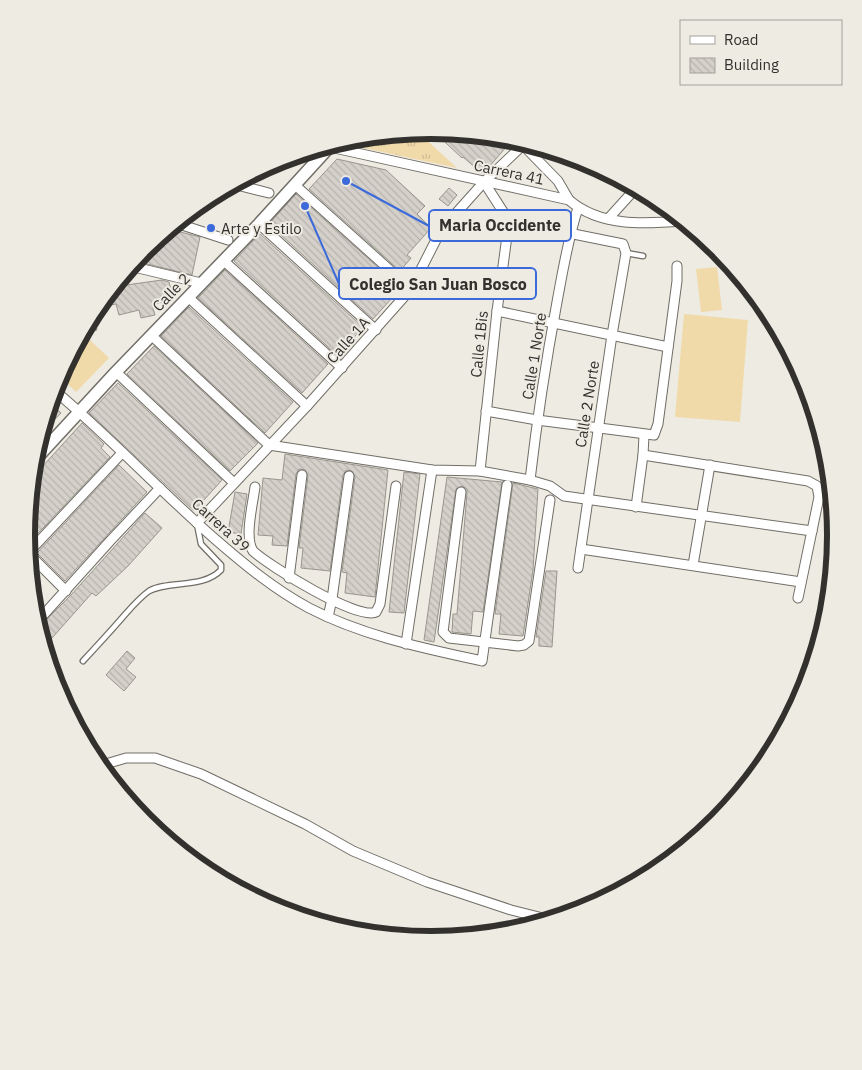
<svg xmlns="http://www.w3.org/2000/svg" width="862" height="1070" font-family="'IBM Plex Sans',sans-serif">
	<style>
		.grass { fill: url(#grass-tufts) }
		.pitch { fill: #f0daaa }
		.building { fill: url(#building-back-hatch); stroke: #9a968f }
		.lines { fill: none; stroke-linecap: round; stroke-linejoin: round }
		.lane-casing { stroke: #716e67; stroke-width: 7 }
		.street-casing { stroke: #716e67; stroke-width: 11 }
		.secondary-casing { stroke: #716e67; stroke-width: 14 }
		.lane { stroke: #fff; stroke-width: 4.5 }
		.street { stroke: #fff; stroke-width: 9 }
		.secondary { stroke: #fff; stroke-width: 11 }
		.poi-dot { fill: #3c6ada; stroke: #eeebe3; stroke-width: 2 }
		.labels { text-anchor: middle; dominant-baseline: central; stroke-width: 4; stroke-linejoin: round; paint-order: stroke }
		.street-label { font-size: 15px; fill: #33312e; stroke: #eeebe3 }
		.poi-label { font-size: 15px; fill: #33312e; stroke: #eeebe3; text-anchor: start }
		.rim { fill: none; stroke: #33312e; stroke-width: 6 }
		.leader { fill: none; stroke: #3c6ada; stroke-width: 2 }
		.callout-dot { fill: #3c6ada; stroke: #eeebe3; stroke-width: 2 }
		.callout { fill: #eeebe3; stroke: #3c6ada; stroke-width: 2 }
		.callout-label { font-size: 16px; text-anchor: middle; font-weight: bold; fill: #33312e }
	</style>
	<defs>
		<pattern id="grass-tufts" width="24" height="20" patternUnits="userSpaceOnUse" patternTransform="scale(1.25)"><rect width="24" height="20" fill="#f0daaa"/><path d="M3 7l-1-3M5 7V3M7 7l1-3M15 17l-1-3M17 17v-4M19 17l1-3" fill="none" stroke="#cebc93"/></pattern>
		<pattern id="building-back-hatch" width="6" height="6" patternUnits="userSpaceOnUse" patternTransform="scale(1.25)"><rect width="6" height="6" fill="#d5d1ca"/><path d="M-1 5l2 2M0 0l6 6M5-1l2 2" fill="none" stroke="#b7b4ae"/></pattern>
	</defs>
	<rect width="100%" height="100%" fill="#eeebe3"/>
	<polygon class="grass" points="418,132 457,168 340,143 352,138"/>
	<g class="pitch">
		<polygon points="717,267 722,310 701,312 696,269"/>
		<polygon points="684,314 748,320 740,422 675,417"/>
		<polygon points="90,340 109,358 76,392 59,376 64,367"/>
	</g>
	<g class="building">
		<polygon points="432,130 510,138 513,139 483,174 463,157 462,158"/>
		<polygon points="337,159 386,170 425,206 417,214 431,228 407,255 411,258 400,271 309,189"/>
		<polygon points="449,188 457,195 448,206 439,199"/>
		<polygon points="296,194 401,288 373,319 269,224"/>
		<polygon points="169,229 200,237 192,275 135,261 145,249"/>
		<polygon points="260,234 363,327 338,356 234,261"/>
		<polygon points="225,270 328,364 302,393 198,298"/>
		<polygon points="124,275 126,285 162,280 169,282 172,294 168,295 170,300 152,305 155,315 141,318 139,310 119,315 116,304 96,308"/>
		<polygon points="189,307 293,402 265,433 161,336"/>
		<polygon points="93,312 97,330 82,333 87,324"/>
		<polygon points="154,346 258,443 230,471 127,374"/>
		<polygon points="118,383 222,480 194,511 89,413"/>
		<polygon points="50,403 61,413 40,435 48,410"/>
		<polygon points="82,423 104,444 101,448 110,457 27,545 26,535 32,478"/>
		<polygon points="285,454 388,470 375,597 345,593 347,573 342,572 355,477 352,471 346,470 343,475 330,571 301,568 303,548 299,548 308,476 305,470 299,469 296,474 287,546 272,545 273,536 258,535 263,478 282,480"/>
		<polygon points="119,465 147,492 65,581 37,553"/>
		<polygon points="404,472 420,474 404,613 389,612"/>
		<polygon points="447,477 502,482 483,612 473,611 471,634 452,632 453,614 457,614 467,493 467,489 462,486 456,489 434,642 424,640"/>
		<polygon points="513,483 538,489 533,570 523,636 499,634 501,614 495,614"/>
		<polygon points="235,492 247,494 241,534 228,532"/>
		<polygon points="145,513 162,528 128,566 96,596 92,593 44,647 38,628 71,595"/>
		<polygon points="546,571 557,571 552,647 539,646 539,637 536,637"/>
		<polygon points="127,651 135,658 126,669 136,677 124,691 106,675"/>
	</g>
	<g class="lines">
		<g class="lane-casing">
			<g id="lane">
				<polyline points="626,253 643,256"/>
				<path d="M83,661C96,647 109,633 122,618C130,609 139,598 149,591C168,580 203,589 221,570V565L201,544L197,524"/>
			</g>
		</g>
		<g class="street-casing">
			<g id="street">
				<polyline points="519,141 558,181 569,200"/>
				<path d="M330,147L569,200C600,227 644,224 683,221"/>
				<polyline points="484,182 509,221"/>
				<polyline points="233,184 269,193"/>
				<polyline points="295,185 411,289"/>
				<polyline points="608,219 636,188"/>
				<polyline points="509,221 623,244 626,253 612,335 578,568"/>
				<polyline points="176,223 228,240"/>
				<polyline points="259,224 376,330"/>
				<polyline points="224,261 342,368"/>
				<polyline points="130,266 201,283"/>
				<polyline points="188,297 307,406"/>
				<polyline points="497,311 668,347"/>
				<polyline points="151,335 269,445 432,470 480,471 530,480 550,486 564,496 812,531"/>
				<polyline points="116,372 234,483"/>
				<path d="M54,390C110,437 160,491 215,539C245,565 274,589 309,608C363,636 423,648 482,661L507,485"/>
				<polyline points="486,411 537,420 654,435 658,424 677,281 677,266"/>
				<polyline points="643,455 808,481 817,486 819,497 798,598"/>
				<polyline points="480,471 497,311 509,221"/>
				<path d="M530,480C537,420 546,361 557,302C563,270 568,238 578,208"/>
				<path d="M255,487C253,503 244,538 253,551C269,566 358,621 376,612L380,604L396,486"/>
				<polyline points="461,492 443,632 449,638 518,646 524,645 529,641 550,500"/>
				<polyline points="636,507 643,455 644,435"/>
				<polyline points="197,523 307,406 411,289 441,230 484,182 525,143"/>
				<polyline points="581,549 801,582"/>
				<polyline points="28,553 122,453"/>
				<polyline points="28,553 66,591"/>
				<polyline points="693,565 710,465"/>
				<polyline points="289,578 302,475"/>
				<polyline points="328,617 332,599 349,476"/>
				<polyline points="37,622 110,541 160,488"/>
				<polyline points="406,644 432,470"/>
				<polyline points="99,766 126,758 155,758 201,774 305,824 353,851 427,882 511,910 551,920"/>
			</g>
		</g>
		<g class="secondary-casing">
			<polyline id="secondary" points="33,462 116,372 259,224 332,144"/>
		</g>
		<use href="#lane" class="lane"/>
		<use href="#street" class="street"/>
		<use href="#secondary" class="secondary"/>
	</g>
	<circle class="poi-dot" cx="211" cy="228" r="5"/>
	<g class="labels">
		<g class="street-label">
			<text transform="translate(509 172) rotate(12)">Carrera 41</text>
			<text transform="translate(171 292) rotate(-46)">Calle 2</text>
			<text transform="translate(348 340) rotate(-48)">Calle 1A</text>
			<text transform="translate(479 344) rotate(-84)">Calle 1Bis</text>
			<text transform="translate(534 356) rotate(-81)">Calle 1 Norte</text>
			<text transform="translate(587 404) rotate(-81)">Calle 2 Norte</text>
			<text transform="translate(221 525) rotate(42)">Carrera 39</text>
		</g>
		<g class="poi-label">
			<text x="221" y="228">Arte y Estilo</text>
		</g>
	</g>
	<path d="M0 0H862V1070H0ZM35 535a396 396 0 1 1 792 0a396 396 0 1 1-792 0Z" fill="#eeebe3" fill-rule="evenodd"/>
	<path class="rim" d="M35 535a396 396 0 1 1 792 0a396 396 0 1 1-792 0Z"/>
	<path class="leader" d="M346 181L429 226M305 206L339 284"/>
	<g class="callout-dot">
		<circle cx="346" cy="181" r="5"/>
		<circle cx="305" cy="206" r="5"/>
	</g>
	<g class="callout">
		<rect x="429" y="210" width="142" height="31" rx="5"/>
		<rect x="339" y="268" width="197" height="31" rx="5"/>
	</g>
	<g class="callout-label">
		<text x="500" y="231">Maria Occidente</text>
		<text x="438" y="290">Colegio San Juan Bosco</text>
	</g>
	<rect x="680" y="20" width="162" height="65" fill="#eeebe3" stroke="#a3a19b"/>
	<rect x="690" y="36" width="25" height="8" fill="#ffffff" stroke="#a3a19b"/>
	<text x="724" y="45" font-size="15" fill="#33312e">Road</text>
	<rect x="690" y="58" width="25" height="15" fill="url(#building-back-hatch)" stroke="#a3a19b"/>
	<text x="724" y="70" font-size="15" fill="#33312e">Building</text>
</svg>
